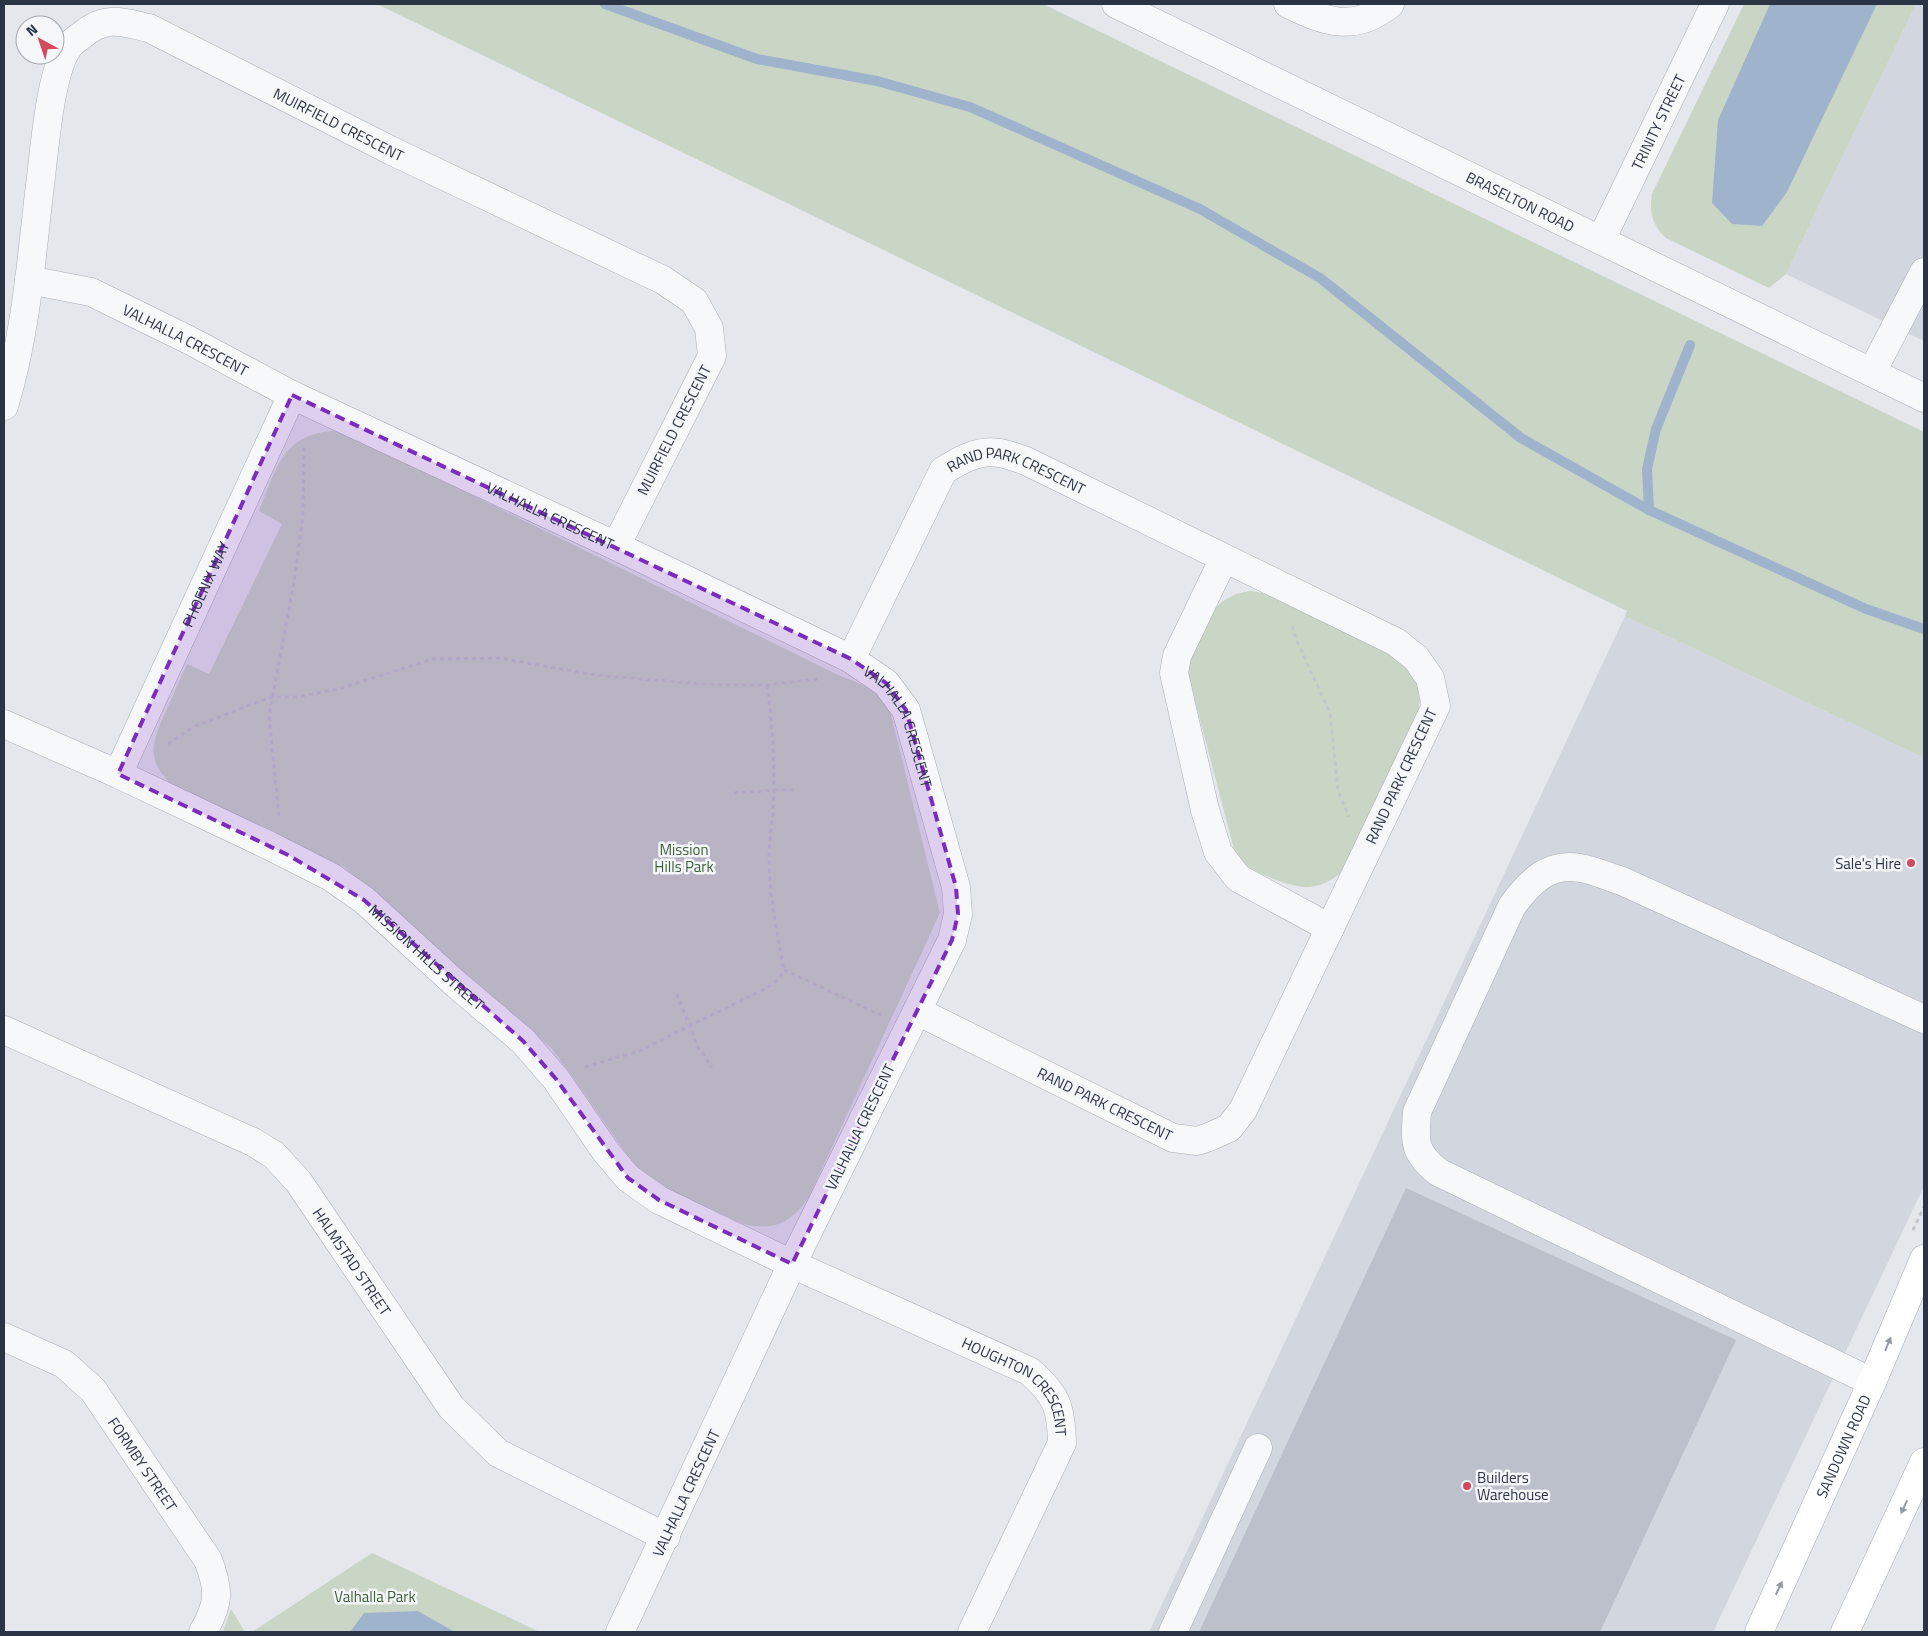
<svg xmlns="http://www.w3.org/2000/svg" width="1928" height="1636" font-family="'Titillium Web',sans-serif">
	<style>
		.built { fill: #d2d6de }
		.green { fill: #c9d6c5 }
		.water { fill: #9fb4cc }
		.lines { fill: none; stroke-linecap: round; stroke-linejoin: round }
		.stream { stroke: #9fb4cc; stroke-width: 10 }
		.building { fill: #bbc0ca }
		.minor-casing { stroke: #a9aeb7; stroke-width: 29 }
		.major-casing { stroke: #a3abb8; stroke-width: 29 }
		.path { stroke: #c2c5cb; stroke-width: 3; stroke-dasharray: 4 4; stroke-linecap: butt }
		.minor { stroke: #f7f8fa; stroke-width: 28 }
		.major { stroke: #fff; stroke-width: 28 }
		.oneway { fill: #959aa2 }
		.marked { fill: #7b2cbf; fill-opacity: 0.2; stroke: #7b2cbf; stroke-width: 4; stroke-dasharray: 10 6; stroke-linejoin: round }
		.poi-dot { fill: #d1495b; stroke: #f4f6f9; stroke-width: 2 }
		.labels { text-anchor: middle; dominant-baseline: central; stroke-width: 5; stroke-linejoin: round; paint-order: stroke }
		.street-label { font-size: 15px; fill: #2b3445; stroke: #f4f6f9 }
		.park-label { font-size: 15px; fill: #3f6138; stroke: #f4f6f9 }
		.poi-label { font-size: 15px; fill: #2b3445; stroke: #f4f6f9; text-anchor: end }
	</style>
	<rect width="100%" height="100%" fill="#e4e7ec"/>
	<g class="built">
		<polygon points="1916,4 1924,4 1924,341 1786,274"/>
		<polygon points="1625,616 1924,758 1924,1186 1713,1632 1149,1632"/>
	</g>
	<g class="green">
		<polygon points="377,4 1043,4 1924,432 1924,758 1625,616 1627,611"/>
		<path d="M1744,4H1916L1786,274L1769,288L1666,238C1652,225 1649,212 1652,194Z"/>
		<path d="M332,431L346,433L836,674C860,684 872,686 889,707L940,913L809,1197C791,1223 774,1231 743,1224L655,1183L637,1169L570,1073L552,1049L344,867L175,788C145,760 151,744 166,711C173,695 180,680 187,664L209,674L282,524L259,511C276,471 281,435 332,431Z"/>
		<path d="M1250,591L1265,593L1399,657L1421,687L1418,716L1344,870C1334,879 1323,886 1309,887C1293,888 1258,874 1246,865C1240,860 1237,855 1234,849L1189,678V662L1212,611L1223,601L1236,594Z"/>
		<polygon points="372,1553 540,1632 252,1632"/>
		<polygon points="231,1609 245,1632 223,1632"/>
	</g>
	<g class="water">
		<polygon points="1770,4 1877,4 1787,192 1762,226 1732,224 1712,203 1718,120"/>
		<polygon points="418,1611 455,1632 350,1632 364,1613"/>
	</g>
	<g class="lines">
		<g class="stream">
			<polyline points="605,4 757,59 877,81 970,107 1200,209 1320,278 1521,438 1649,510 1866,609 1924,629"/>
			<polyline points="1649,510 1647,469 1656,429 1690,345"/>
		</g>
	</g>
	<polygon class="building" points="1406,1188 1736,1340 1600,1632 1199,1632"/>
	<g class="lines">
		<g class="minor-casing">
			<g id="minor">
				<path id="s1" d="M1116,4L1924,398"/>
				<path d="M1288,4C1325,22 1354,33 1390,4"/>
				<path id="s2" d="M1601,240L1715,4"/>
				<path id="s3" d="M29,280L91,292L189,340L292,395L616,546L851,659L886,683L906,710L956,887L958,914L952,940L792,1264L620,1632"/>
				<polyline points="1872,372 1924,272"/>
				<path id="s4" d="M4,406C25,338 31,264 39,193C44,159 49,69 70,45C73,41 78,38 82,35C106,15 122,22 149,28L392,151L663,280L694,301L709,328L712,356L616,546"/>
				<polyline points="1224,558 1177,656 1174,673 1205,810 1218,852 1238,878 1330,928"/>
				<path id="s5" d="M851,659L943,471C958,461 979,449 999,453C1008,454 1017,458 1026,461L1396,642L1416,658L1430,678L1436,706L1243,1110L1229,1128L1209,1137L1197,1141L1173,1138L917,1011"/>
				<path id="s6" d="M4,724L118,774L270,846L331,877L364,900L457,985L523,1041L556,1079L606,1152L628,1178L659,1200L792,1264L1029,1371C1057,1395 1061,1407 1062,1443L972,1632"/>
				<path id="s7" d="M118,774L292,395"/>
				<path id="s8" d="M4,1030L253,1142L274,1155L298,1181L451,1407L498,1453L666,1537"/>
				<path id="s9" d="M4,1337L64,1364L93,1390L208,1560C220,1591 219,1604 203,1632"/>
				<path d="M1872,1382L1438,1172C1413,1151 1415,1143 1417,1112L1512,906C1529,883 1548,862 1580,868C1594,870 1608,877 1622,881L1924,1019"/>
				<polyline points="1173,1632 1258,1448"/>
			</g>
		</g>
		<g class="major-casing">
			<g id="major">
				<path id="s10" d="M1759,1632L1872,1382L1924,1259"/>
				<polyline points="1845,1632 1924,1462"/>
			</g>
		</g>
		<g class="path">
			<polyline points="1292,626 1296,639 1330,713 1338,791 1349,817"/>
			<path d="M767,685C773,727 775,768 773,811C772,826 769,841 769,856C769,895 777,932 784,970"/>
			<polyline points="168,744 193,727 260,701 273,697 298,697 338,689 433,659 499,658 595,675 700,684 767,685 818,679"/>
			<polyline points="734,793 774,790 796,790"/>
			<polyline points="279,816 269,716 294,582 303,515 304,448"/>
			<polyline points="677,994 698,1047 712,1067"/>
			<polyline points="585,1067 639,1051 687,1027 765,989 778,980 784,970 881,1015"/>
			<polyline points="1913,1230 1924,1207"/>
		</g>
		<use href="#minor" class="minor"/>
		<use href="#major" class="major"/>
	</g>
	<defs><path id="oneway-solid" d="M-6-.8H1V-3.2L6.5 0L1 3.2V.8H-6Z" transform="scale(1.25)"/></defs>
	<g class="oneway">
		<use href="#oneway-solid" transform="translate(1888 1344) rotate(-67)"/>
		<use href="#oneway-solid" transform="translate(1904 1507) rotate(115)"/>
		<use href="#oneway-solid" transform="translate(1779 1588) rotate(-65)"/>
	</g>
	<path class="marked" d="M292,395L851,659L886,683L906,710L956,887L958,914L952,940L792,1264L659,1200L628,1178L556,1079L523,1041L364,900L288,855L118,774Z"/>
	<g class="poi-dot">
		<circle cx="1911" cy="863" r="5"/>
		<circle cx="1467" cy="1486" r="5"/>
	</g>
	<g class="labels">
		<g class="street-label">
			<text stroke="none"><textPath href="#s2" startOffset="131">TRINITY STREET</textPath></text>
			<text stroke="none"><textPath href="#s4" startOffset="668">MUIRFIELD CRESCENT</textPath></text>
			<text stroke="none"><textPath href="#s1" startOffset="450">BRASELTON ROAD</textPath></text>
			<text stroke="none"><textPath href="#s3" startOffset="169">VALHALLA CRESCENT</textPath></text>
			<text transform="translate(674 430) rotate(-63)">MUIRFIELD CRESCENT</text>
			<text stroke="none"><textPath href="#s5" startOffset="289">RAND PARK CRESCENT</textPath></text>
			<text stroke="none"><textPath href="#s3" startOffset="574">VALHALLA CRESCENT</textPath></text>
			<text stroke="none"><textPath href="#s7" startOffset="209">PHOENIX WAY</textPath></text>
			<text stroke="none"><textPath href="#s3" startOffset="994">VALHALLA CRESCENT</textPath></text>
			<text transform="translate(1401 776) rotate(-65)">RAND PARK CRESCENT</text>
			<text stroke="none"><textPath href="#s6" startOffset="486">MISSION HILLS STREET</textPath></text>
			<text transform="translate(1105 1104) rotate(26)">RAND PARK CRESCENT</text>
			<text transform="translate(860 1127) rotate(-64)">VALHALLA CRESCENT</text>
			<text stroke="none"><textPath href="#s8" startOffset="430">HALMSTAD STREET</textPath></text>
			<text stroke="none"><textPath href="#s6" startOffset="1234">HOUGHTON CRESCENT</textPath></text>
			<text stroke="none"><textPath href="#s10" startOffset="204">SANDOWN ROAD</textPath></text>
			<text stroke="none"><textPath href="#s9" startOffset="194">FORMBY STREET</textPath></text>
			<text transform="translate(686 1493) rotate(-65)">VALHALLA CRESCENT</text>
		</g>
		<g class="park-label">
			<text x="684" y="849">Mission<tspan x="684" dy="17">Hills Park</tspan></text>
			<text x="375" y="1596">Valhalla Park</text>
		</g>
		<g class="poi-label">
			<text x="1901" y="863">Sale's Hire</text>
			<text x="1477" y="1477" text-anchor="start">Builders<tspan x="1477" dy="17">Warehouse</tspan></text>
		</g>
	</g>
	<rect width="1928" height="1636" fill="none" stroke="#2b3445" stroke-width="10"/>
	<g transform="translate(40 40) rotate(320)"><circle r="24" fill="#f4f6f9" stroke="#a4a8b1"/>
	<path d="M0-4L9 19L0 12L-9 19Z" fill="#d1495b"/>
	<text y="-8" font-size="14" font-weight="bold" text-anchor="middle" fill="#2b3445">N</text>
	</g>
</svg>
